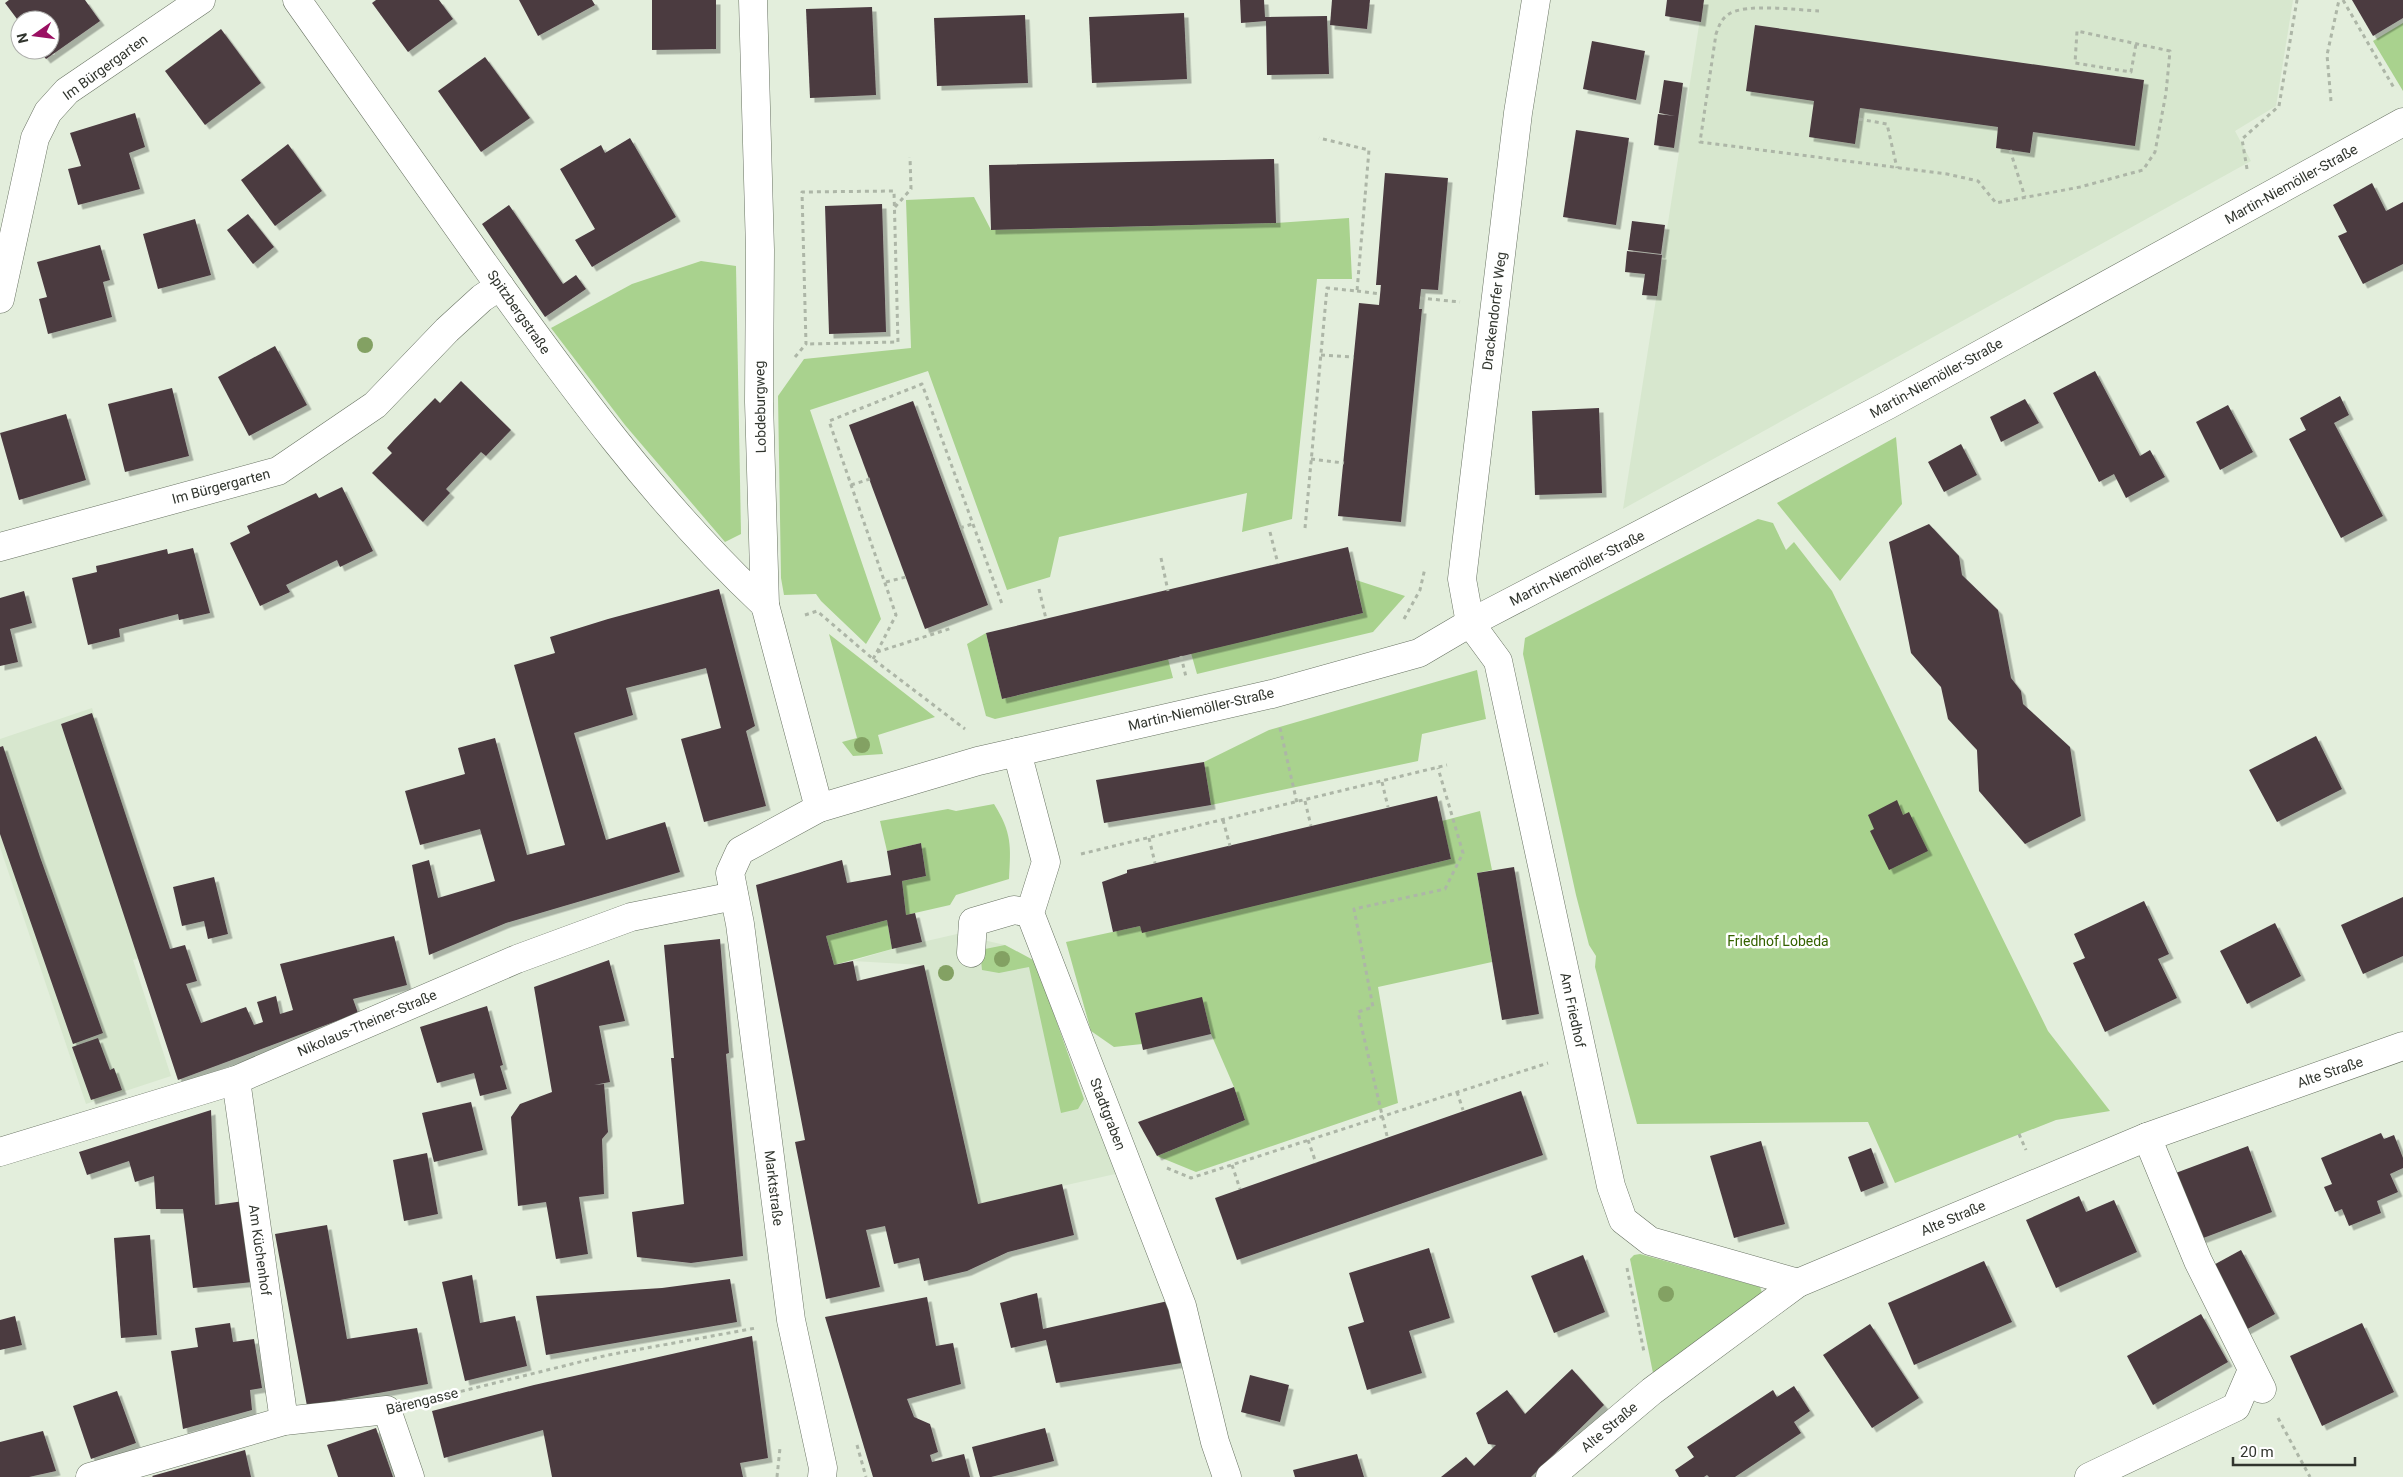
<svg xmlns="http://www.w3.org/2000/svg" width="2403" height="1477" font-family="Roboto,sans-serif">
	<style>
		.built { fill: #d7e7ce }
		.green { fill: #a9d28e }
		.building { fill: #4b3a41; filter: url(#shadow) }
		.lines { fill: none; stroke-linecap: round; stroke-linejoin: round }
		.minor-casing { stroke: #697363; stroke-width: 29 }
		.path { stroke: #adb6a7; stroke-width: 3; stroke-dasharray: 4 4; stroke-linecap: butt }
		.minor { stroke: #fff; stroke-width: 28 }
		.tree { fill: #83a163 }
		.labels { text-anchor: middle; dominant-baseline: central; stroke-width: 5; stroke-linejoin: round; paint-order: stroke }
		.street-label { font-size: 14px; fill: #31352e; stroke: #fff }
		.park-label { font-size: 14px; fill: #356200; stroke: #fff }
	</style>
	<defs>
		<filter id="shadow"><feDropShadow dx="4.5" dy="4.5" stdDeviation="0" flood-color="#0004"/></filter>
	</defs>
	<rect width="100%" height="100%" fill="#e3eedc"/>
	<g class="built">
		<polygon points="1703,0 2293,0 2276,106 2235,131 2251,161 1623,509"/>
		<polygon points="92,708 170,949 133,960 171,1076 86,1104 0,847 0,739"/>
		<polygon points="957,934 1005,945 1035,961 1084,1099 1124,1172 952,1211 857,981 922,965 853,961 892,949"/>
	</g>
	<g class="green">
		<polygon points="2403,23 2403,91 2373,41"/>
		<polygon points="974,197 991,230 1276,223 1349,218 1352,279 1317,279 1292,519 1242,532 1247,493 1059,537 1050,577 1007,590 928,371 810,410 881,619 866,644 821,601 816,594 784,595 781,578 778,396 804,359 911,348 906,200"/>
		<polygon points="701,261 736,266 741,534 725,542 625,425 551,328 632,284"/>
		<polygon points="1896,437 1902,504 1840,581 1777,503"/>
		<polygon points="1758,519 1773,523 1786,550 1794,542 1832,591 2048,1031 2110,1111 2056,1120 1895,1183 1868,1122 1637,1124 1595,967 1596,956 1589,945 1576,895 1523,654 1525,638"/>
		<polygon points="1356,580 1405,596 1373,632 1197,674 1191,653 1363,613"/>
		<polygon points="986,633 1002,699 1168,659 1173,678 995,719 986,716 967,644"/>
		<polygon points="829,634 935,717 878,735 883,754 853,756 842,742 857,738"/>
		<polygon points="1477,670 1486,719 1422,734 1418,761 1211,805 1204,762 1269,730"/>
		<path d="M994,804C1012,833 1011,846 1009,879L956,895L950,905L906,915L902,881L926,876L921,843L887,851L880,821L948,809L956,811Z"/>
		<polygon points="1480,811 1492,870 1477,873 1492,962 1378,987 1398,1103 1196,1172 1157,1156 1245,1120 1234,1087 1211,1034 1202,998 1142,1044 1114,1047 1091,1031 1066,942 1140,926 1142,932 1451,859 1442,821"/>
		<polygon points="887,920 892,949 834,965 826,936"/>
		<polygon points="1005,945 1035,961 1084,1099 1078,1109 1061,1113 1029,967 999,973 982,970 980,950"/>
		<polygon points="1640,1254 1760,1287 1764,1298 1653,1373 1630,1259 1634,1255"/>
	</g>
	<g class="building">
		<polygon points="9,0 85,0 100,21 46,59 39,50 50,50 50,20 20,20 20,23 5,3"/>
		<polygon points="376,0 439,0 453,19 408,52 372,3"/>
		<polygon points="519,0 592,0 595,5 538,36"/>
		<polygon points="652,0 716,0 716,49 652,50"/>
		<polygon points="1240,0 1264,0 1265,17 1327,16 1329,74 1267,75 1266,21 1241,23"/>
		<polygon points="1332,0 1370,0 1367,29 1330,25"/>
		<polygon points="1667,0 1704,0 1701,22 1665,16"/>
		<polygon points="2352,0 2403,0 2403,18 2373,36"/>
		<polygon points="872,7 876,95 810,98 806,9"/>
		<polygon points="1184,13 1187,79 1092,83 1089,17"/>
		<polygon points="1025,15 1028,83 937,86 934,18"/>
		<polygon points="1755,25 2144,80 2135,146 2033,132 2030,153 1996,148 1998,127 1860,108 1855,144 1809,137 1814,101 1746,91"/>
		<polygon points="221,29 261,83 205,125 165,71"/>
		<polygon points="1592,41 1645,51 1636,100 1583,89"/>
		<polygon points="485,57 530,118 481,152 438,91"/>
		<polygon points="1664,80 1683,83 1674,148 1654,145 1658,114 1675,116 1659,113"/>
		<polygon points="135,113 145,147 129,153 140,189 78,205 68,169 81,166 70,133"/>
		<polygon points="1576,130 1629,138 1616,225 1563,217"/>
		<polygon points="630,138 676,217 592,267 575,240 595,229 560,169 601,145 605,153"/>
		<polygon points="288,144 322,191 275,226 241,180"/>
		<polygon points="1274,159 1276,223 991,230 989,165"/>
		<polygon points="1385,173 1448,178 1438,290 1421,289 1419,309 1422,309 1401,522 1338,516 1359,303 1379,305 1381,285 1376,285"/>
		<polygon points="2372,183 2386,211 2403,202 2403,264 2363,284 2338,236 2347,232 2333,205"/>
		<polygon points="882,204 886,332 829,334 825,206"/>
		<polygon points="509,205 563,284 576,275 586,289 545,317 482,224"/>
		<polygon points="248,214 274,247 253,264 227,230"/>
		<polygon points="195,219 211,275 158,289 143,234"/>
		<polygon points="1632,221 1665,225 1661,254 1628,250"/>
		<polygon points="100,245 110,280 103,282 112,317 48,334 39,299 47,297 37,262"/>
		<polygon points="1627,251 1662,255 1657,296 1642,295 1645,274 1625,272"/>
		<polygon points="275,346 307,405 249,436 218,377"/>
		<polygon points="2095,371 2140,456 2150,450 2165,477 2126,498 2114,474 2099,482 2053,393"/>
		<polygon points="461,381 511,430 486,456 481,452 446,489 450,493 423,522 372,473 392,453 387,448 394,440 435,398 440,403"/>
		<polygon points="172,388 189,456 125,472 108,404"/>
		<polygon points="2340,396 2349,415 2334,423 2383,516 2341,538 2289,439 2306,430 2300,418"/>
		<polygon points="2025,399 2039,423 2001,442 1990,417"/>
		<polygon points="913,401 988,605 925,629 849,425"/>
		<polygon points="2228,405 2253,452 2220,470 2196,422"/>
		<polygon points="1599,408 1602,493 1535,495 1532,411"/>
		<polygon points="66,414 86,480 19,500 0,433"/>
		<polygon points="1961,444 1977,475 1944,492 1928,462"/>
		<polygon points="342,487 373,551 340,567 337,560 286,585 290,592 260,606 230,543 250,533 247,526 257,521 316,493 319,498"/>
		<polygon points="1929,524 1959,556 1962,575 1998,610 2011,678 2021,691 2023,704 2070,747 2081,816 2025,844 1979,791 1977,750 1948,719 1941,687 1911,653 1889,542"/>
		<polygon points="1348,547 1363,613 1002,699 986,633"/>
		<polygon points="193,548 210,613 179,620 178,614 119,629 120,637 88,645 72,578 97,572 96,566 105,564 167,549 168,554"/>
		<polygon points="719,589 755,726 746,731 766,806 704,822 681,739 721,728 706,668 626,688 633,715 574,733 606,840 665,822 680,872 506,923 429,955 412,865 429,860 438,898 495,881 480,829 420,845 405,791 465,774 458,748 495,738 527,855 565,845 514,665 555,653 550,637 608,619"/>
		<polygon points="24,591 32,623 10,629 18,662 0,666 0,598"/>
		<polygon points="92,713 170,949 185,945 197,981 186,984 201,1023 246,1007 254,1025 263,1022 257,1002 276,996 280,1014 293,1010 280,964 394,936 407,985 353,999 358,1013 178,1080 61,724"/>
		<polygon points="2316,736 2342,789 2277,822 2249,770"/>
		<polygon points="3,746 40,857 103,1033 73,1044 0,834 0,747"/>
		<polygon points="1204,762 1211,805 1104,823 1096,780"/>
		<polygon points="1437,796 1451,859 1142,933 1140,926 1113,932 1102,882 1127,873 1127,870"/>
		<polygon points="1897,800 1903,815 1909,812 1928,851 1889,870 1870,831 1874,829 1868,815"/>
		<polygon points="921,843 926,876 902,881 906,915 915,913 922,942 892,949 887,920 826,936 834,965 853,961 857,981 924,965 978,1204 1062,1184 1074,1235 1008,1252 967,1271 924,1281 919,1258 894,1264 885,1226 866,1230 880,1287 826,1299 795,1142 805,1140 756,885 842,860 847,883 891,875 887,851"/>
		<polygon points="1514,867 1539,1014 1502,1020 1477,873"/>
		<polygon points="214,877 228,934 208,939 204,921 182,926 173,887"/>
		<polygon points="2403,897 2403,956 2363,974 2341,925"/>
		<polygon points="2144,901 2169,954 2158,959 2177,998 2105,1032 2073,963 2085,958 2074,934"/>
		<polygon points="2275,923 2301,976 2247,1004 2220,951"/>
		<polygon points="720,939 729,1053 726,1054 743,1256 691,1263 637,1257 632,1212 684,1204 671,1058 674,1058 664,945"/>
		<polygon points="609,960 625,1021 599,1026 610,1082 594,1085 604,1084 608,1132 602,1139 604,1194 579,1197 588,1254 556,1259 546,1202 518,1206 511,1117 520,1104 552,1092 534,987"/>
		<polygon points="1202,997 1211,1034 1143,1050 1135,1013"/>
		<polygon points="487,1006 503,1065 500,1066 507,1089 480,1096 474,1073 437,1083 420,1027"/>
		<polygon points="98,1038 110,1070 114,1068 122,1090 91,1100 72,1047"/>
		<polygon points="1234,1087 1245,1120 1157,1156 1138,1122"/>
		<polygon points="1521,1091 1543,1155 1237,1260 1215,1198"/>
		<polygon points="471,1102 483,1150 434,1162 422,1113"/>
		<polygon points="211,1110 215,1205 244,1201 253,1282 193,1288 183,1209 156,1209 154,1176 135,1182 129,1161 87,1175 79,1152"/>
		<polygon points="2381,1133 2384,1139 2394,1135 2403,1158 2403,1168 2390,1174 2398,1192 2377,1201 2381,1213 2349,1226 2342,1209 2335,1212 2324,1187 2332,1184 2321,1158"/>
		<polygon points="1761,1141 1785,1224 1734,1238 1710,1156"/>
		<polygon points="2248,1146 2272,1212 2198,1240 2173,1174"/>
		<polygon points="1871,1148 1884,1183 1861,1192 1848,1157"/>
		<polygon points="427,1153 438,1214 404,1221 393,1160"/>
		<polygon points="2079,1196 2086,1212 2114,1200 2137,1252 2056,1288 2026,1220"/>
		<polygon points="327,1225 347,1339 417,1328 428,1384 307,1406 275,1234"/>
		<polygon points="150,1235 157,1335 121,1338 114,1238"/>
		<polygon points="1429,1248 1450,1318 1409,1331 1422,1373 1367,1390 1348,1327 1364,1322 1349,1273"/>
		<polygon points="2241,1250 2275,1314 2242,1332 2208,1268"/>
		<polygon points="1583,1255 1605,1312 1554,1333 1531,1276"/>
		<polygon points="1984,1261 2012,1322 1914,1365 1888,1303"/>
		<polygon points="472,1275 480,1323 515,1316 527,1366 465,1381 442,1282"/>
		<polygon points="730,1279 737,1322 546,1355 536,1296 662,1288"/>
		<polygon points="1037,1293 1043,1329 1168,1301 1182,1363 1056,1383 1046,1340 1011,1348 1000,1303"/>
		<polygon points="927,1297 936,1346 953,1343 961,1384 907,1399 914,1417 930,1424 938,1452 930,1455 932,1462 964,1454 970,1477 873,1477 825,1317"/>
		<polygon points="2201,1314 2228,1362 2153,1405 2127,1356"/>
		<polygon points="15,1316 22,1345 0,1350 0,1320"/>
		<polygon points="230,1323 233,1342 254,1339 262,1388 250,1390 252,1410 183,1429 171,1351 198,1347 195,1328"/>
		<polygon points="2362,1323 2394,1392 2322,1426 2290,1356"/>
		<polygon points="1870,1324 1919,1398 1872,1428 1823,1355"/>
		<polygon points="752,1336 768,1458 740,1463 743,1477 552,1477 543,1430 444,1458 432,1411 534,1385"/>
		<polygon points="1572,1369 1604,1405 1531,1477 1441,1477 1466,1457 1474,1466 1496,1445 1488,1444 1476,1413 1507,1390 1525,1414"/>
		<polygon points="1250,1375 1289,1385 1280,1422 1241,1412"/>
		<polygon points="1794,1386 1810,1411 1794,1422 1801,1433 1735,1477 1709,1477 1707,1475 1704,1477 1679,1477 1675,1470 1694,1457 1687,1447 1773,1390 1777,1397"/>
		<polygon points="117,1391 136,1443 91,1459 73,1406"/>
		<polygon points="376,1428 393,1477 338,1477 327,1445"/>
		<polygon points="1045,1428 1054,1461 991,1477 980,1477 972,1447"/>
		<polygon points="43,1431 56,1471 29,1477 0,1477 0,1442"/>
		<polygon points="245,1450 251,1477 153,1477 152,1476"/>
		<polygon points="1357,1454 1364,1477 1295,1477 1293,1470"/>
	</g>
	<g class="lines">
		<g class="minor-casing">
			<g id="minor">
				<path d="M297,0C360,88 422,176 484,264C570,384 657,504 765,605"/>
				<polyline points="753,0 760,250 759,402 765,605 819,808"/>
				<polyline points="1536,0 1518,113 1462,579 1470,623 1498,661 1611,1186 1623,1220 1650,1241 1798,1283"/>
				<polyline points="0,299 35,138 48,112 67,91 201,0"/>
				<polyline points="0,547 278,471 375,405 447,330 482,298 500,286"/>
				<polyline points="1017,752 1046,862 1030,913 1182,1306 1215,1442 1227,1477"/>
				<polyline points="971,953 973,922 1014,910 1030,913"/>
				<polyline points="236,1080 284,1421"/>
				<polyline points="2147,1137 2198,1261 2262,1389"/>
				<polyline points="0,1152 236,1080 517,959 631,917 734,896"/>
				<polyline points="90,1477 284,1421 387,1410 410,1477"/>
				<polyline points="822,1477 823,1468 791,1320 740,924 730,873 740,851 819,808 978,761 1272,694 1419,653 1470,623 1888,405 2403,122"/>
				<polyline points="1550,1477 1652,1391 1798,1283 2147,1137 2403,1046"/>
				<polyline points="2089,1477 2236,1407 2252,1370"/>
			</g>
		</g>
		<g class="path">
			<polyline points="2343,0 2394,88"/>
			<path d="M1819,11C1797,10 1746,3 1729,14C1721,19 1719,26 1716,34L1700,142L1947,174L1978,181L1996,203L2080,187L2143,170L2155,152L2166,93L2170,51L2077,31L2075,63L2131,72L2136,44"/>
			<polyline points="2331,101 2327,55 2339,0"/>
			<polyline points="1859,119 1887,124 1897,168"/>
			<polyline points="2010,150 2025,197"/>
			<polyline points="2247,169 2242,139 2279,106 2297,0"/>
			<polyline points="895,207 911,189 910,157"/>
			<polyline points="1357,291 1380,294"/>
			<polyline points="1420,298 1460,302"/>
			<polyline points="1321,355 1354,357"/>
			<polyline points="795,357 806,344 802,192 894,191 898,342 806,344"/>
			<polyline points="1311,459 1344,463"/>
			<polyline points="851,485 870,479"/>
			<polyline points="960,528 972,524"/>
			<polyline points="1305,528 1327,288 1357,291 1369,150 1319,138"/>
			<polyline points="1270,532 1278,564"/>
			<polyline points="1161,558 1168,591"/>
			<polyline points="886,582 906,577"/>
			<polyline points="1039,589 1046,619"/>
			<polyline points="805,615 817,611 873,659 965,729"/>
			<polyline points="1404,619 1420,590 1425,568"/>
			<polyline points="877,652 896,615 829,421 922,384 1002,604"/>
			<polyline points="1181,656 1186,677"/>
			<polyline points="873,659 877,652 952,628"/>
			<polyline points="1280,728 1297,803"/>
			<polyline points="1382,782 1388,807"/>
			<polyline points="1305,801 1311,826"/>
			<polyline points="1223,820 1230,846"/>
			<polyline points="1149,838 1155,863"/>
			<polyline points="1081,854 1447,765"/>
			<polyline points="1457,1092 1463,1110"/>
			<polyline points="2019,1134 2026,1150"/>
			<polyline points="1387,1136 1358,1012 1373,1007 1354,909 1445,889 1463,853 1438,768"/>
			<polyline points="1308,1140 1316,1163"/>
			<polyline points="1232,1165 1240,1189"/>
			<polyline points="1167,1168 1191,1178 1548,1063"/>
			<polyline points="1627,1268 1644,1352"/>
			<polyline points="422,1401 608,1355 756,1328"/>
			<polyline points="2278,1418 2310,1477"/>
			<polyline points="857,1445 866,1477"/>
			<polyline points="777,1477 780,1448"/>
		</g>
		<use href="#minor" class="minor"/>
	</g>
	<g class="tree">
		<circle cx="365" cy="345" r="8"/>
		<circle cx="862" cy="745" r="8"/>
		<circle cx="1002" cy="959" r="8"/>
		<circle cx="946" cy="973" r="8"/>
		<circle cx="1666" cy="1294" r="8"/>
	</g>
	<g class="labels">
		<g class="street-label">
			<text transform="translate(105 67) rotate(-36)">Im Bürgergarten</text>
			<text transform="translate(2291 184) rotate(-29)">Martin-Niemöller-Straße</text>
			<text transform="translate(1494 311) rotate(-83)">Drackendorfer Weg</text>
			<text transform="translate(519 312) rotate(55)">Spitzbergstraße</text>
			<text transform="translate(1936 378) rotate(-29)">Martin-Niemöller-Straße</text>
			<text transform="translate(760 407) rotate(-91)">Lobdeburgweg</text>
			<text transform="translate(221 486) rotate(-15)">Im Bürgergarten</text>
			<text transform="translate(1577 568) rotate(-27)">Martin-Niemöller-Straße</text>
			<text transform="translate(1201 709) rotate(-13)">Martin-Niemöller-Straße</text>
			<text transform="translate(1573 1010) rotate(78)">Am Friedhof</text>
			<text transform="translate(367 1023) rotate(-23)">Nikolaus-Theiner-Straße</text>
			<text transform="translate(2330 1072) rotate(-19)">Alte Straße</text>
			<text transform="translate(1108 1114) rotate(69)">Stadtgraben</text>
			<text transform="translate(774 1188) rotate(83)">Marktstraße</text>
			<text transform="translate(1953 1218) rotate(-23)">Alte Straße</text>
			<text transform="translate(260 1250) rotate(82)">Am Küchenhof</text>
			<text transform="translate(422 1401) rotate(-14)">Bärengasse</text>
			<text transform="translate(1609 1427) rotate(-40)">Alte Straße</text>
		</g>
		<g class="park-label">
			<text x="1778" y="941">Friedhof Lobeda</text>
		</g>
	</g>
	<g transform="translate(35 35) rotate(256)"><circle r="24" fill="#ffffff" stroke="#adaeab"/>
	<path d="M0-4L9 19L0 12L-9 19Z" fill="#9a1062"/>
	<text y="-8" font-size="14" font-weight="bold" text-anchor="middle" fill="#31352e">N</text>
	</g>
	<path d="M2233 1457v8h122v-8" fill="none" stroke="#31352e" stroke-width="2.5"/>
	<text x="2240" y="1457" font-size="15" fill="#31352e" stroke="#ffffff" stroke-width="4" paint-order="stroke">20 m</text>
</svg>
